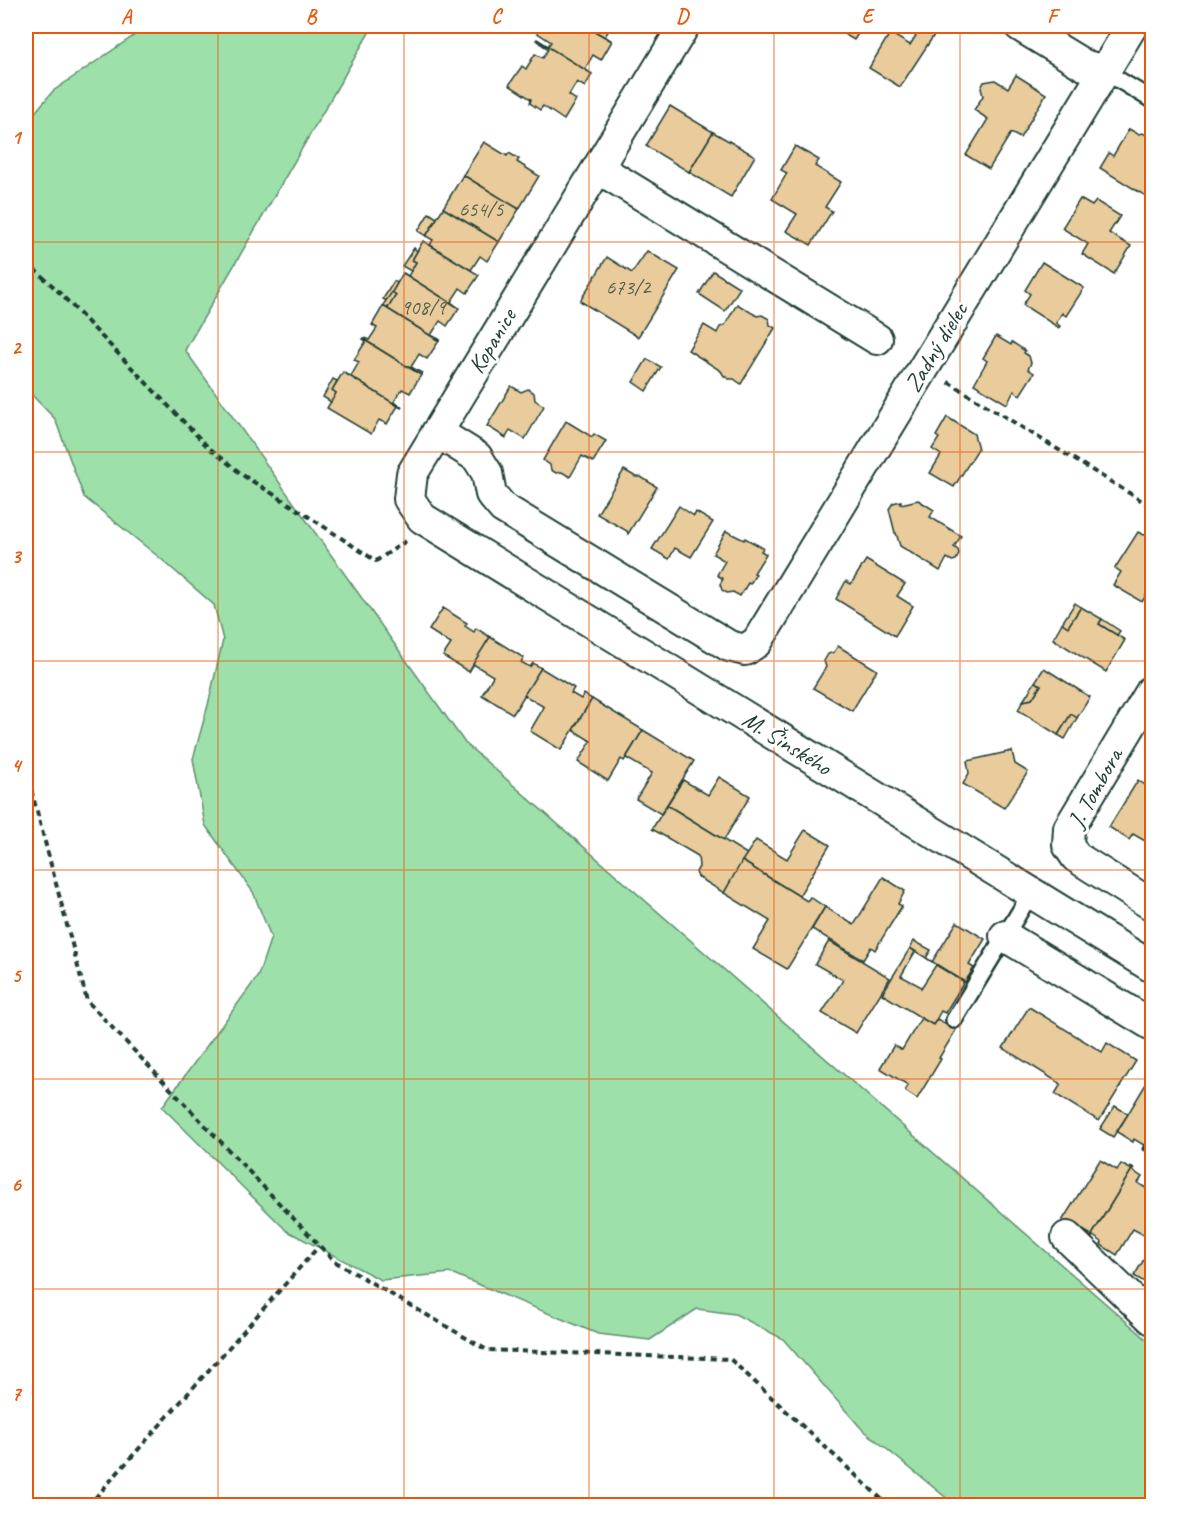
<svg xmlns="http://www.w3.org/2000/svg" width="1178" height="1531" font-family="Caveat,sans-serif">
	<style>
		.green { fill: #9ee0aa; stroke: #5e8e6f; stroke-width: 1.5 }
		.building { fill: #e9cb9c; stroke: #1f3d34; stroke-width: 1.5 }
		.lines { fill: none; stroke-linecap: round; stroke-linejoin: round }
		.lane-casing { stroke: #1f3d34; stroke-width: 20 }
		.street-casing { stroke: #1f3d34; stroke-width: 34 }
		.path { stroke: #1f3d34; stroke-width: 4; stroke-dasharray: 6 4.5; stroke-linecap: butt }
		.lane { stroke: #fff; stroke-width: 15 }
		.street { stroke: #fff; stroke-width: 30 }
		.grid { fill: none; stroke: #e8590c; stroke-width: 1.5; stroke-opacity: 0.55 }
		.labels { text-anchor: middle; dominant-baseline: central; stroke-width: 6; stroke-linejoin: round; paint-order: stroke }
		.number-label { font-size: 21px; fill: #52604e }
		.street-label { font-size: 24px; fill: #1f3d34; stroke: #fff }
		.neatline { fill: none; stroke: #e8590c; stroke-width: 2 }
		.grid-label { font-size: 20px; text-anchor: middle; font-weight: bold; fill: #e8590c }
	</style>
	<rect width="100%" height="100%" fill="#fff"/>
	<filter id="ink" filterUnits="userSpaceOnUse"><feTurbulence type="fractalNoise" baseFrequency=".0167" numOctaves="2"/><feDisplacementMap in="SourceGraphic" scale="12" xChannelSelector="R" yChannelSelector="G"/><feConvolveMatrix kernelMatrix="1 2 1 2 8 2 1 2 1" color-interpolation-filters="sRGB"/></filter>
	<g filter="url(#ink)">
		<polygon class="green" points="148,26 373,26 185,350 465,743 1152,1344 1152,1505 955,1505 861,1428 783,1339 735,1314 697,1309 650,1340 598,1334 451,1273 381,1280 287,1231 162,1107 258,976 271,937 253,892 205,825 193,759 208,705 223,640 214,605 160,558 84,497 55,419 26,389 26,123 53,91"/>
		<g class="building">
			<polygon points="540,26 586,26 612,41 601,60 593,55 585,69 592,74 536,40 537,39 548,46 551,42 536,32"/>
			<polygon points="586,26 612,26 605,36 612,41"/>
			<polygon points="830,26 863,26 854,40"/>
			<polygon points="922,26 931,26 938,29 900,87 869,68 890,33 910,45"/>
			<polygon points="542,43 592,74 585,87 577,82 569,95 576,100 564,120 543,106 540,110 530,103 531,99 509,85 522,66 526,69 535,54 543,58 548,49 541,44"/>
			<polygon points="1016,75 1046,94 1020,138 1011,133 989,169 966,155 988,119 974,110 983,96 981,88 984,82 995,80 1008,88"/>
			<polygon points="670,106 713,132 689,172 646,146"/>
			<polygon points="1129,129 1138,134 1143,133 1152,139 1152,200 1100,168 1109,153 1113,156"/>
			<polygon points="713,132 755,156 731,197 689,172"/>
			<polygon points="484,142 507,156 509,153 519,159 517,162 539,176 519,209 463,175"/>
			<polygon points="795,146 819,160 815,166 841,182 825,207 832,211 811,245 786,231 797,214 772,199 787,173 781,170"/>
			<polygon points="463,175 519,209 499,242 443,208"/>
			<polygon points="1080,199 1092,206 1096,201 1120,216 1109,233 1131,246 1114,274 1082,254 1088,244 1062,228"/>
			<polygon points="443,208 499,242 487,261 480,256 471,270 430,245 433,240 426,236"/>
			<polygon points="429,213 437,218 426,236 418,231"/>
			<polygon points="423,241 479,275 467,293 460,288 451,302 459,308 403,273 408,276 416,262 412,260"/>
			<polygon points="414,248 417,251 412,260 416,262 411,271 402,266"/>
			<polygon points="647,251 679,270 638,337 580,301 607,257 632,273"/>
			<polygon points="1042,262 1084,288 1066,316 1062,313 1056,323 1060,326 1059,328 1023,305 1030,294 1025,290"/>
			<polygon points="713,271 740,288 725,311 699,294"/>
			<polygon points="403,273 459,308 447,326 440,321 431,335 439,339 439,341 383,306 388,308 396,295 392,292"/>
			<polygon points="394,281 397,283 387,301 383,299"/>
			<polygon points="392,292 396,295 388,308 383,305"/>
			<polygon points="737,304 757,316 762,315 769,319 770,325 775,328 741,384 734,379 729,379 724,376 721,371 688,350 704,325 717,333 720,327 725,325"/>
			<polygon points="383,306 439,341 427,359 419,354 411,367 422,373 421,375 363,339 364,338 369,340 377,328 372,325"/>
			<polygon points="996,336 1011,345 1012,342 1025,351 1024,353 1029,356 1031,363 1028,369 1034,373 1020,395 1014,391 1007,404 974,384 987,361 983,358"/>
			<polygon points="366,341 421,375 410,393 402,389 394,402 402,407 401,408 346,374 351,376 359,362 354,360"/>
			<polygon points="647,359 661,367 646,391 633,382"/>
			<polygon points="343,372 398,406 387,424 379,420 371,434 327,408 336,393 332,390"/>
			<polygon points="333,379 337,381 332,390 336,393 331,402 323,397"/>
			<polygon points="511,386 521,392 528,389 534,393 535,400 544,406 525,439 510,430 506,438 487,426"/>
			<polygon points="947,417 974,434 978,449 954,487 930,473 941,455 932,449 939,438 936,436"/>
			<polygon points="566,421 592,437 594,434 606,441 593,462 582,456 570,477 562,472 556,473 551,470 550,465 543,460"/>
			<polygon points="624,470 636,477 641,477 657,487 628,534 627,531 597,514"/>
			<polygon points="918,500 934,510 930,517 961,536 954,547 958,550 959,554 956,560 952,561 947,558 940,571 900,546 896,533 895,533 889,509 893,503 901,501 901,504"/>
			<polygon points="679,506 694,516 696,512 713,522 691,557 675,548 669,559 652,549"/>
			<polygon points="726,531 744,540 745,538 763,548 761,551 766,554 754,573 756,574 750,584 748,583 740,596 733,592 727,593 722,590 720,584 723,579 717,575 725,561 713,554"/>
			<polygon points="1138,532 1143,535 1149,534 1152,536 1152,591 1150,589 1142,602 1113,585 1121,572 1115,568"/>
			<polygon points="866,560 905,584 897,596 913,606 895,636 836,599 846,581 851,584"/>
			<polygon points="1075,603 1081,607 1068,627 1062,623"/>
			<polygon points="1081,607 1102,619 1099,624 1125,640 1106,672 1053,639 1062,623 1068,627"/>
			<polygon points="443,608 467,623 465,626 474,632 476,628 490,637 469,672 443,656 451,644 429,630"/>
			<polygon points="1102,619 1120,631 1117,635 1099,624"/>
			<polygon points="490,637 524,658 521,662 530,667 533,663 541,668 513,714 482,695 493,676 473,664"/>
			<polygon points="838,646 877,670 852,711 813,688 826,667 824,661 828,654 834,652"/>
			<polygon points="541,668 574,688 571,693 581,699 584,694 592,699 561,750 530,731 544,707 524,695"/>
			<polygon points="1044,668 1090,697 1077,718 1071,714 1058,735 1018,710 1023,701 1032,699 1041,685 1035,682"/>
			<polygon points="1035,682 1041,685 1032,699 1023,701"/>
			<polygon points="592,699 643,730 624,761 621,759 608,781 578,762 591,741 573,730"/>
			<polygon points="1071,714 1077,718 1065,739 1058,735"/>
			<polygon points="643,730 694,761 661,814 636,799 652,773 626,758"/>
			<polygon points="1012,751 1015,764 1028,772 1004,808 963,784 969,773 967,761"/>
			<polygon points="719,777 750,796 724,840 667,805 683,780 708,795"/>
			<polygon points="1138,780 1151,789 1148,794 1152,797 1152,845 1133,834 1129,840 1109,827"/>
			<polygon points="667,805 747,854 724,893 698,877 696,872 699,867 698,856 652,829"/>
			<polygon points="805,830 830,845 799,896 742,861 756,840 787,859"/>
			<polygon points="742,861 807,901 810,897 825,907 787,969 753,949 770,921 724,893"/>
			<polygon points="883,877 905,891 898,904 902,906 875,950 871,947 863,960 812,929 825,907 854,925"/>
			<polygon points="957,922 985,939 969,965 974,968 965,982 910,948 914,941 931,950 926,958 932,962"/>
			<polygon points="829,941 890,978 856,1033 822,1013 843,980 815,964"/>
			<polygon points="910,948 915,952 901,976 920,986 921,988 936,965 964,982 945,1013 941,1011 933,1025 882,994"/>
			<polygon points="1029,1007 1102,1052 1107,1043 1136,1061 1099,1121 1055,1094 1061,1084 1003,1048"/>
			<polygon points="921,1018 933,1025 937,1019 956,1030 939,1058 941,1059 917,1099 905,1091 908,1085 880,1068 894,1045 902,1050"/>
			<polygon points="1152,1074 1152,1134 1143,1150 1142,1149 1144,1145 1134,1139 1133,1142 1117,1132"/>
			<polygon points="1115,1106 1128,1114 1113,1137 1100,1129"/>
			<polygon points="1152,1134 1152,1151 1146,1147 1144,1151 1143,1150"/>
			<polygon points="1100,1160 1117,1170 1121,1164 1130,1169 1131,1167 1133,1168 1089,1240 1087,1239 1090,1234 1081,1229 1079,1231 1062,1221"/>
			<polygon points="1133,1168 1134,1169 1133,1171 1142,1177 1138,1183 1152,1192 1152,1197 1148,1204 1152,1206 1152,1221 1144,1235 1133,1229 1117,1255 1101,1245 1102,1242 1093,1236 1090,1240 1089,1240"/>
			<polygon points="1152,1221 1152,1240 1144,1235"/>
			<polygon points="1152,1246 1152,1283 1151,1286 1134,1276"/>
		</g>
		<g class="lines">
			<g class="lane-casing">
				<g id="lane">
					<polyline points="1104,71 1152,100"/>
					<polyline points="954,1020 1031,893"/>
				</g>
			</g>
			<g class="street-casing">
				<g id="street">
					<polyline points="684,26 412,474 409,499 422,518 1152,967"/>
					<polyline points="1020,26 1084,65 1104,71"/>
					<polyline points="598,168 877,339"/>
					<polyline points="437,432 477,457 487,473 491,494 503,508 729,646 745,650 757,642 1132,26"/>
					<polyline points="1152,690 1069,828 1068,845 1076,857 1152,905"/>
					<polyline points="1005,936 1152,1025"/>
					<polyline points="1067,1237 1152,1319"/>
				</g>
			</g>
			<g class="path">
				<polyline points="26,262 55,288 208,447 244,476 291,505 376,561 406,541"/>
				<polyline points="948,382 1152,507"/>
				<polyline points="26,770 87,1001 334,1261 487,1350 730,1359 889,1506"/>
				<polyline points="88,1506 319,1246"/>
			</g>
			<use href="#lane" class="lane"/>
			<use href="#street" class="street"/>
		</g>
	</g>
	<path class="grid" d="M218,26V1506M404,26V1506M589,26V1506M774,26V1506M960,26V1506M26,242H1152M26,452H1152M26,661H1152M26,870H1152M26,1079H1152M26,1289H1152"/>
	<g class="labels">
		<g class="number-label">
			<text x="481" y="209">654/5</text>
			<text x="628" y="287">673/2</text>
			<text x="423" y="307">908/9</text>
		</g>
		<g class="street-label">
			<text transform="translate(492 341) rotate(-59)">Kopanice</text>
			<text transform="translate(936 347) rotate(-59)">Zadný dielec</text>
			<text transform="translate(787 743) rotate(32)">M. Šinského</text>
			<text transform="translate(1095 788) rotate(-61)">J. Tombora</text>
		</g>
	</g>
	<rect width="1178" height="1531" fill="none" stroke="#fff" stroke-width="66"/>
	<rect x="33" y="33" width="1112" height="1465" class="neatline"/>
	<g class="grid-label">
		<text x="126" y="23">A</text>
		<text x="311" y="23">B</text>
		<text x="496" y="23">C</text>
		<text x="682" y="23">D</text>
		<text x="867" y="23">E</text>
		<text x="1052" y="23">F</text>
		<text x="16" y="144">1</text>
		<text x="16" y="354">2</text>
		<text x="16" y="563">3</text>
		<text x="16" y="772">4</text>
		<text x="16" y="982">5</text>
		<text x="16" y="1191">6</text>
		<text x="16" y="1400">7</text>
	</g>
</svg>
